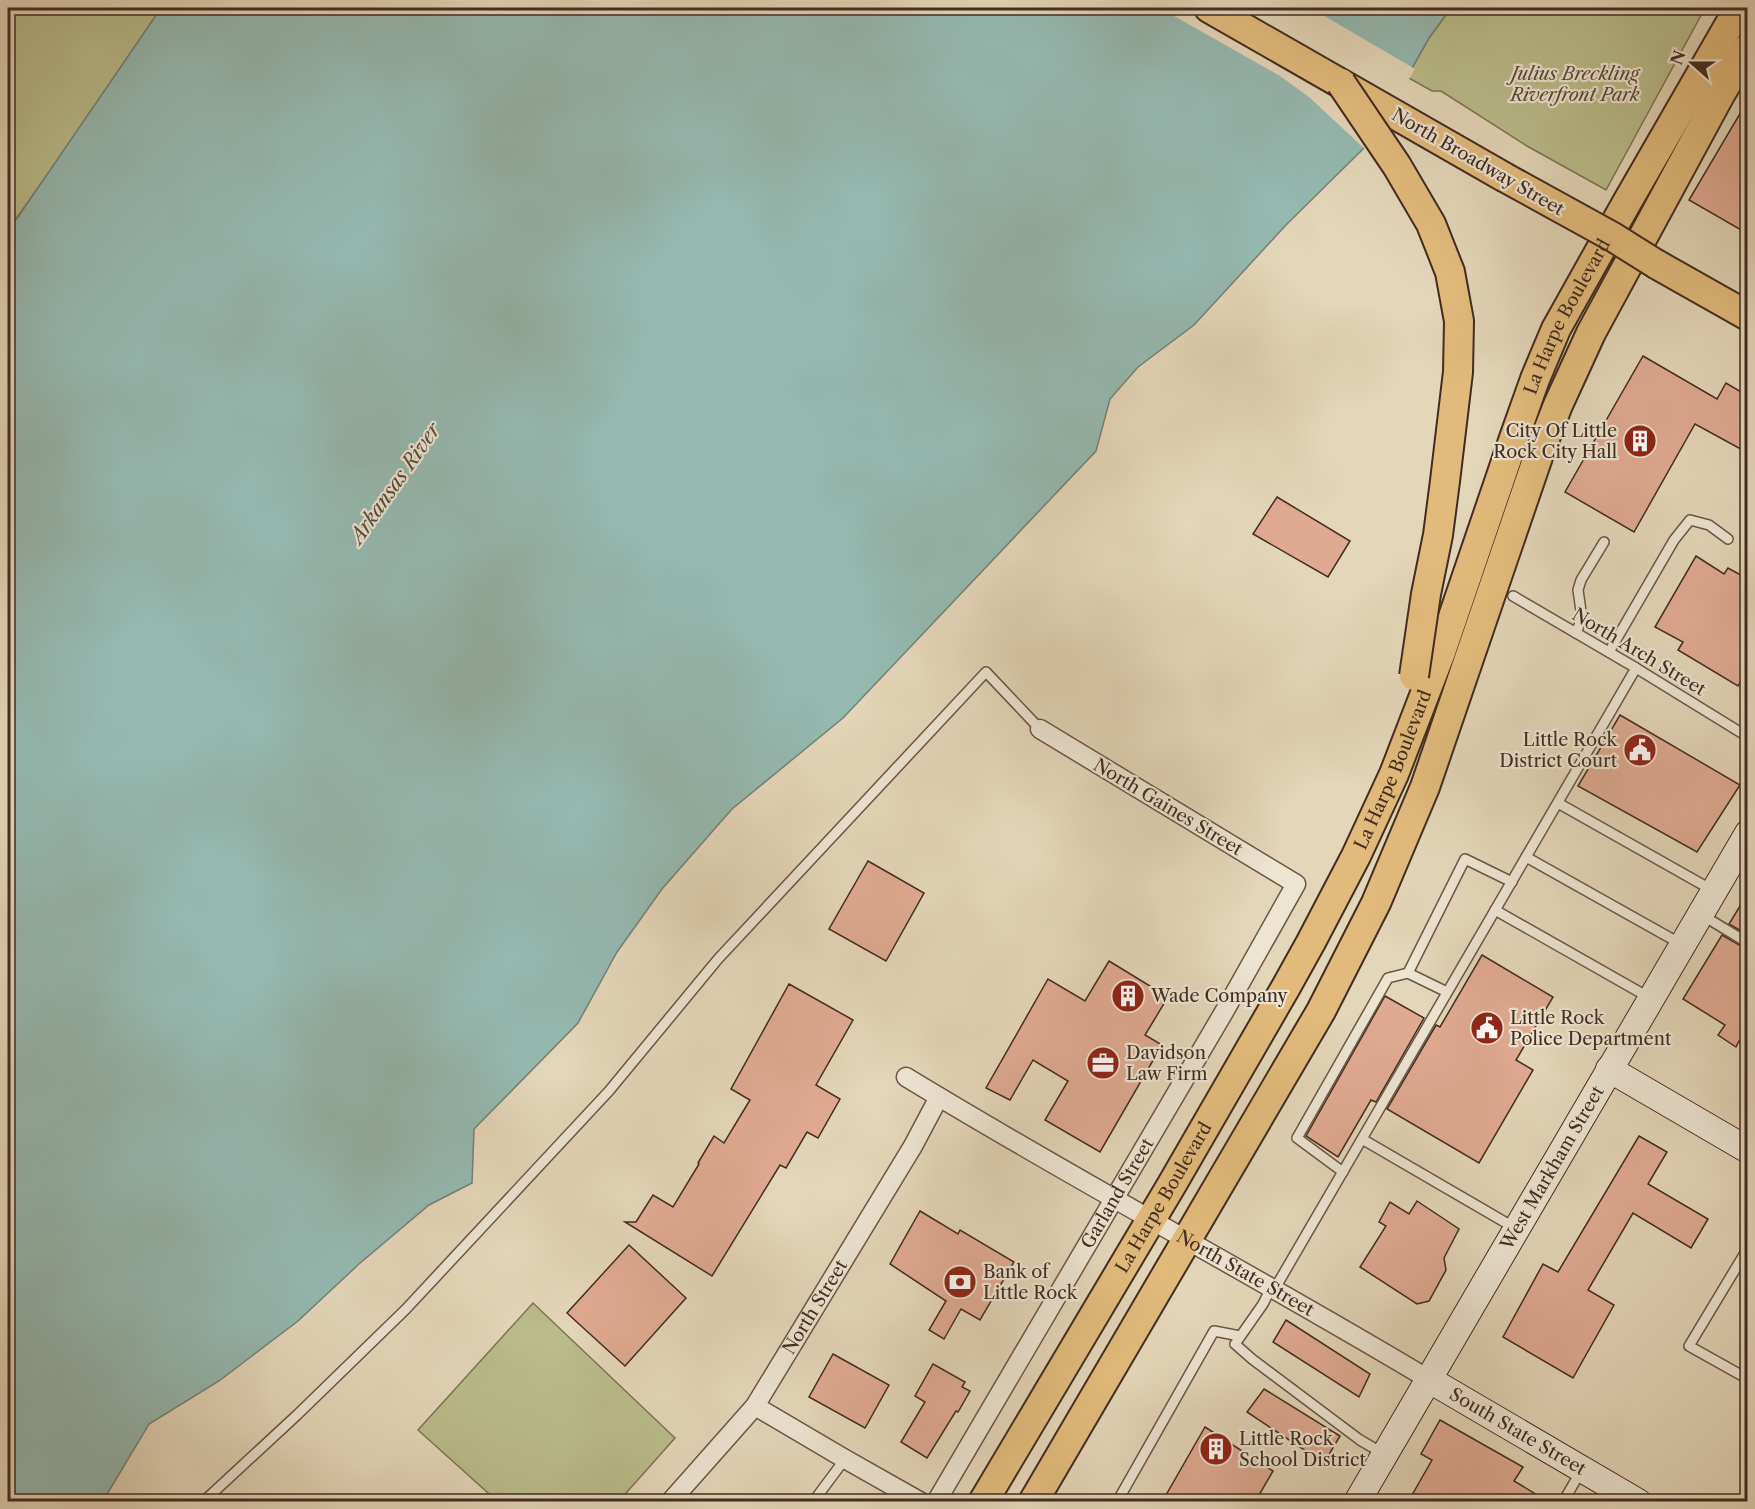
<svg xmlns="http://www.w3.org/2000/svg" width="1755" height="1509" viewBox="0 0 1755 1509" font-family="'Libre Caslon Text',serif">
	<rect width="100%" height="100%" fill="#e4d6b9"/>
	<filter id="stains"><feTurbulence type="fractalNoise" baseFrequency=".00333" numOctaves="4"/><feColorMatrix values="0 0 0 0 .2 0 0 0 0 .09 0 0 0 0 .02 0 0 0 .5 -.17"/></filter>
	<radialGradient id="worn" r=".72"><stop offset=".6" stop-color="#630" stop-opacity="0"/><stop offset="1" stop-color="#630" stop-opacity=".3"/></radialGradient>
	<g fill="#babc8b" stroke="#7e7456" stroke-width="1.5">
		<path d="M8 8H161L77 133 8 230Z"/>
		<path d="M1451 8H1705L1606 190 1527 146 1441 91H1432L1407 77 1429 38Z"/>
		<path d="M533 1303 675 1438 619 1501H497L418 1430Z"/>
	</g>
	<path fill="#95b9b1" stroke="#748177" stroke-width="1.5" d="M161 8H1451L1429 38 1407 77 1363 149 1286 225 1194 325 1138 367 1110 399 1096 451 843 718 732 809 662 889 617 952 578 1023 474 1129 472 1183 429 1205 359 1264 298 1321 219 1381 149 1424 103 1501 8 1502V230L18 217Z"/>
	<path fill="#e4d6b9" d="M1160 8H1311L1415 69 1366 150 1309 97 1280 76Z"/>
	<g fill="#e0aa92" stroke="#422c21" stroke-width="1.5">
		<path d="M1748 100V234L1689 200Z"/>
		<path d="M1643 356 1717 399 1726 383 1748 396V453L1695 424 1634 532 1565 492Z"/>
		<path d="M1277 497 1350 541 1328 577 1253 534Z"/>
		<path d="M1696 556 1724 574 1728 568 1748 579V668L1738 686 1678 650 1683 642 1655 627Z"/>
		<path d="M1620 715 1740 785 1697 852 1578 786Z"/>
		<path d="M868 861 924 893 886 961 829 929Z"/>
		<path d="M1748 893V935L1729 924Z"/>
		<path d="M1722 935 1748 950V1046L1739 1041 1736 1047 1718 1035 1725 1025 1683 999Z"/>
		<path d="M1482 955 1553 997 1516 1060 1533 1070 1479 1163 1387 1109 1436 1025 1440 1027Z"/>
		<path d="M1109 961 1168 997 1145 1035 1162 1045 1100 1152 1045 1120 1068 1081 1033 1060 1010 1100 986 1088 1048 979 1085 1001Z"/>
		<path d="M789 984 853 1020 816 1085 840 1099 818 1138 807 1132 786 1168 780 1165 712 1276 625 1222H636L653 1195 673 1207 699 1164 698 1163 714 1136 724 1143 750 1100 731 1089Z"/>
		<path d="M1385 996 1424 1018 1376 1102 1371 1100 1338 1157 1306 1136Z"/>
		<path d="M1639 1136 1667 1152 1648 1184 1708 1219 1691 1248 1633 1213 1588 1290 1614 1305 1573 1378 1503 1337 1543 1264 1558 1272Z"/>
		<path d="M1417 1201 1459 1229 1444 1258 1446 1270 1429 1301 1417 1304 1360 1267 1386 1226 1379 1222 1390 1202 1409 1214Z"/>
		<path d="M920 1211 958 1234 960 1230 1014 1262 980 1320 961 1309 944 1339 929 1330 946 1301 890 1264Z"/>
		<path d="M629 1245 686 1298 625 1366 567 1313Z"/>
		<path d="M1286 1320 1370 1374 1359 1397 1273 1342Z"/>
		<path d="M833 1354 889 1385 865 1428 809 1397Z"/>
		<path d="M933 1364 965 1382 962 1387 970 1391 958 1412 956 1411 927 1458 901 1442 925 1402 915 1396Z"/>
		<path d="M1264 1389 1340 1436 1324 1463 1247 1412Z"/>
		<path d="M1440 1420 1523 1467 1514 1481 1549 1502H1408L1432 1460 1421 1454Z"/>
		<path d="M1205 1427 1273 1471 1255 1502H1162Z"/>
	</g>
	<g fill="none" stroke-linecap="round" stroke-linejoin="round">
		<defs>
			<g id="lane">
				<path d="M1513 596 1636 668 1748 737"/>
				<path d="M1576 633 1582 618 1578 590 1581 580 1604 542"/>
				<path d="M1609 652 1674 540 1690 520 1709 525 1728 539"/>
				<path d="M1558 803 1712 890"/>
				<path d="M1526 857 1681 944"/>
				<path d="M1495 910 1650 998"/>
				<path d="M1702 915 1748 943"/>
				<path d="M1447 992 1408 973 1465 859 1512 882"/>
				<path d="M1362 1139 1515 1228"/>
				<path d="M1343 1172 1297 1138 1388 978 1408 973"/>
				<path d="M1748 1248 1689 1346 1748 1379"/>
				<path d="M1271 1288 1263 1304 1235 1344 1252 1359 1360 1440 1384 1454"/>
				<path d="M1274 1290 1636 668"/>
				<path d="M203 1502 297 1415 406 1309 609 1091 718 959 986 672 1040 729"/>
				<path d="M813 1502 845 1459"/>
				<path d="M1117 1502 1214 1331 1240 1336"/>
				<path d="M1563 1502 1581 1471"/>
			</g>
			<g id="street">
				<path id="s1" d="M906 1077C1078 1182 1256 1276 1428 1379"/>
				<path d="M755 1406 845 1459 921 1502"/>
				<path id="s2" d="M670 1502 755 1406 913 1146 939 1097"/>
				<path id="s3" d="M936 1502 1224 1012 1296 884 1040 729"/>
			</g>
			<g id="secondary">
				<path d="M1609 1069 1748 1150"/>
				<path id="s4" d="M1428 1379 1638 1502"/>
				<path id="s5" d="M1357 1502 1748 833"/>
			</g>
			<g id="primary">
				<path d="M1209 8 1504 177"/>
				<path d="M1656 264 1748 316"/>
				<path id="s6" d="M983 1502 1171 1186 1286 987 1311 942 1356 856 1394 774 1441 652 1514 438 1535 379 1556 329 1626 204 1739 8"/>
				<path d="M1033 1502 1321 1011 1376 903 1425 787 1539 454 1558 405 1591 333 1721 93 1748 48"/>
			</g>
		</defs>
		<use href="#lane" stroke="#6a5647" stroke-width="12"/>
		<use href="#street" stroke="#6a5647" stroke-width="21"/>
		<use href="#secondary" stroke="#422c21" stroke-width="28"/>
		<use href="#primary" stroke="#422c21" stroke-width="32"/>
		<use href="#lane" stroke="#ede4d2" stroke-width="9"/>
		<use href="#street" stroke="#ede4d2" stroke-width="18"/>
		<use href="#secondary" stroke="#ede4d2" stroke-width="26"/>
		<use href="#primary" stroke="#e2bb7c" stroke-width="28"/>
		<defs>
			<g id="primary-bridge">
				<path d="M1341 83 1397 166 1431 224 1450 272 1459 321 1458 372 1445 481 1438 535 1426 594 1414 676"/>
				<path d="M1504 177 1613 237 1656 264"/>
			</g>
		</defs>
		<use href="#primary-bridge" stroke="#422c21" stroke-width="32" stroke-linecap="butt"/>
		<use href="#primary-bridge" stroke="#e2bb7c" stroke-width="28"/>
	</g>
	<defs>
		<symbol id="building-disc" viewBox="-11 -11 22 22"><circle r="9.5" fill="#8f2418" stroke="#ede4d2"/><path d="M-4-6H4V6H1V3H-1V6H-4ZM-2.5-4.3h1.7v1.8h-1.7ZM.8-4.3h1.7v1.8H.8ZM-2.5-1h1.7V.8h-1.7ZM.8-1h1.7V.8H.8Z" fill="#fff"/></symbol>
		<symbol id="civic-disc" viewBox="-11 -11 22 22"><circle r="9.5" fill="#8f2418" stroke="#ede4d2"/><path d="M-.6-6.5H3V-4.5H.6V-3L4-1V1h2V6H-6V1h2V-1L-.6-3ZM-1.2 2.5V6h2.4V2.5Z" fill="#fff"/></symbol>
		<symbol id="office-disc" viewBox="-11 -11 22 22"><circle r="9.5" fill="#8f2418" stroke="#ede4d2"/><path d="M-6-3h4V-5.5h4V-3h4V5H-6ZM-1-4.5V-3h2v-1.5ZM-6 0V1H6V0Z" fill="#fff"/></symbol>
		<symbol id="bank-disc" viewBox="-11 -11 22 22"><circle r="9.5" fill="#8f2418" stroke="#ede4d2"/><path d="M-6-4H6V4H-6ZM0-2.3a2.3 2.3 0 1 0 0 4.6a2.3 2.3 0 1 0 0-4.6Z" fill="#fff"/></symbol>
	</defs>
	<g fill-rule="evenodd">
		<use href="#building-disc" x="1621" y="422" width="38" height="38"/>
		<use href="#civic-disc" x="1621" y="731" width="38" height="38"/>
		<use href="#building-disc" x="1109" y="977" width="38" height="38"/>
		<use href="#civic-disc" x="1468" y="1009" width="38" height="38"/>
		<use href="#office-disc" x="1084" y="1044" width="38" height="38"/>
		<use href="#bank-disc" x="941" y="1263" width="38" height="38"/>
		<use href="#building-disc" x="1197" y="1430" width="38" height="38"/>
	</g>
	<g text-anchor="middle" stroke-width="4.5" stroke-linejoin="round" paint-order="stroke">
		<g font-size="18" font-style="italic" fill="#5a4936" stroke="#ede4d2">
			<text x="1575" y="80">Julius Breckling<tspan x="1575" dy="21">Riverfront Park</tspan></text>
		</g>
		<g font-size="18" fill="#422c21" stroke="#ede4d2">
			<text transform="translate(1478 162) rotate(30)" y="6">North Broadway Street</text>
			<text dy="6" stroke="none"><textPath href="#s6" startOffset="1326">La Harpe Boulevard</textPath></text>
			<text transform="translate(1639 652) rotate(31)" y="6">North Arch Street</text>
			<text dy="6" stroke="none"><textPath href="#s6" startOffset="840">La Harpe Boulevard</textPath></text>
			<text transform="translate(1168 807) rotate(31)" y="6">North Gaines Street</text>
			<text dy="6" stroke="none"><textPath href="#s5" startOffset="387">West Markham Street</textPath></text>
			<text dy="6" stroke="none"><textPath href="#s3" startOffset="358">Garland Street</textPath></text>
			<text dy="6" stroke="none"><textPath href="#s6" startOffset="354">La Harpe Boulevard</textPath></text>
			<text dy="6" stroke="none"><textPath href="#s1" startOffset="392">North State Street</textPath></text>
			<text dy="6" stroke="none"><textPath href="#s2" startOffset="244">North Street</textPath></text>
			<text dy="6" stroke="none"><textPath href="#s4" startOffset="104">South State Street</textPath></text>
		</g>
		<g font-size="18" fill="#422c21" stroke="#ede4d2" text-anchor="start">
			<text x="1617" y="437" text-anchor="end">City Of Little<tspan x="1617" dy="21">Rock City Hall</tspan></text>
			<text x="1617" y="746" text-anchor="end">Little Rock<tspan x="1617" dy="21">District Court</tspan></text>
			<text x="1151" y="1002">Wade Company</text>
			<text x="1510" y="1024">Little Rock<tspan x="1510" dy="21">Police Department</tspan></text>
			<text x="1126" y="1059">Davidson<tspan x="1126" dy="21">Law Firm</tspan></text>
			<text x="983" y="1278">Bank of<tspan x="983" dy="21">Little Rock</tspan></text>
			<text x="1239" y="1445">Little Rock<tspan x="1239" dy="21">School District</tspan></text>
		</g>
		<g font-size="20" font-style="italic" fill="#53483e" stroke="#ede4d2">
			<text transform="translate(395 483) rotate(-55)" y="7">Arkansas River</text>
		</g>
	</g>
	<rect width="1755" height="1509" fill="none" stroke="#e4d6b9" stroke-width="30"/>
	<rect x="9" y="9" width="1737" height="1491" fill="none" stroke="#422c21" stroke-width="3"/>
	<rect x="15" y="15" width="1725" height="1479" fill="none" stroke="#422c21" stroke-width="1.5"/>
	<g transform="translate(1692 63) rotate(291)" stroke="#ede4d2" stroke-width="4.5" paint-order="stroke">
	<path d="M0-4.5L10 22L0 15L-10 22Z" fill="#422c21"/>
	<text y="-9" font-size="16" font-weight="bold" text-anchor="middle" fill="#422c21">N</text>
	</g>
	<rect width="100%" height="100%" filter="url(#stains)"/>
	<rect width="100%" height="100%" fill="url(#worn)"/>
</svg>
